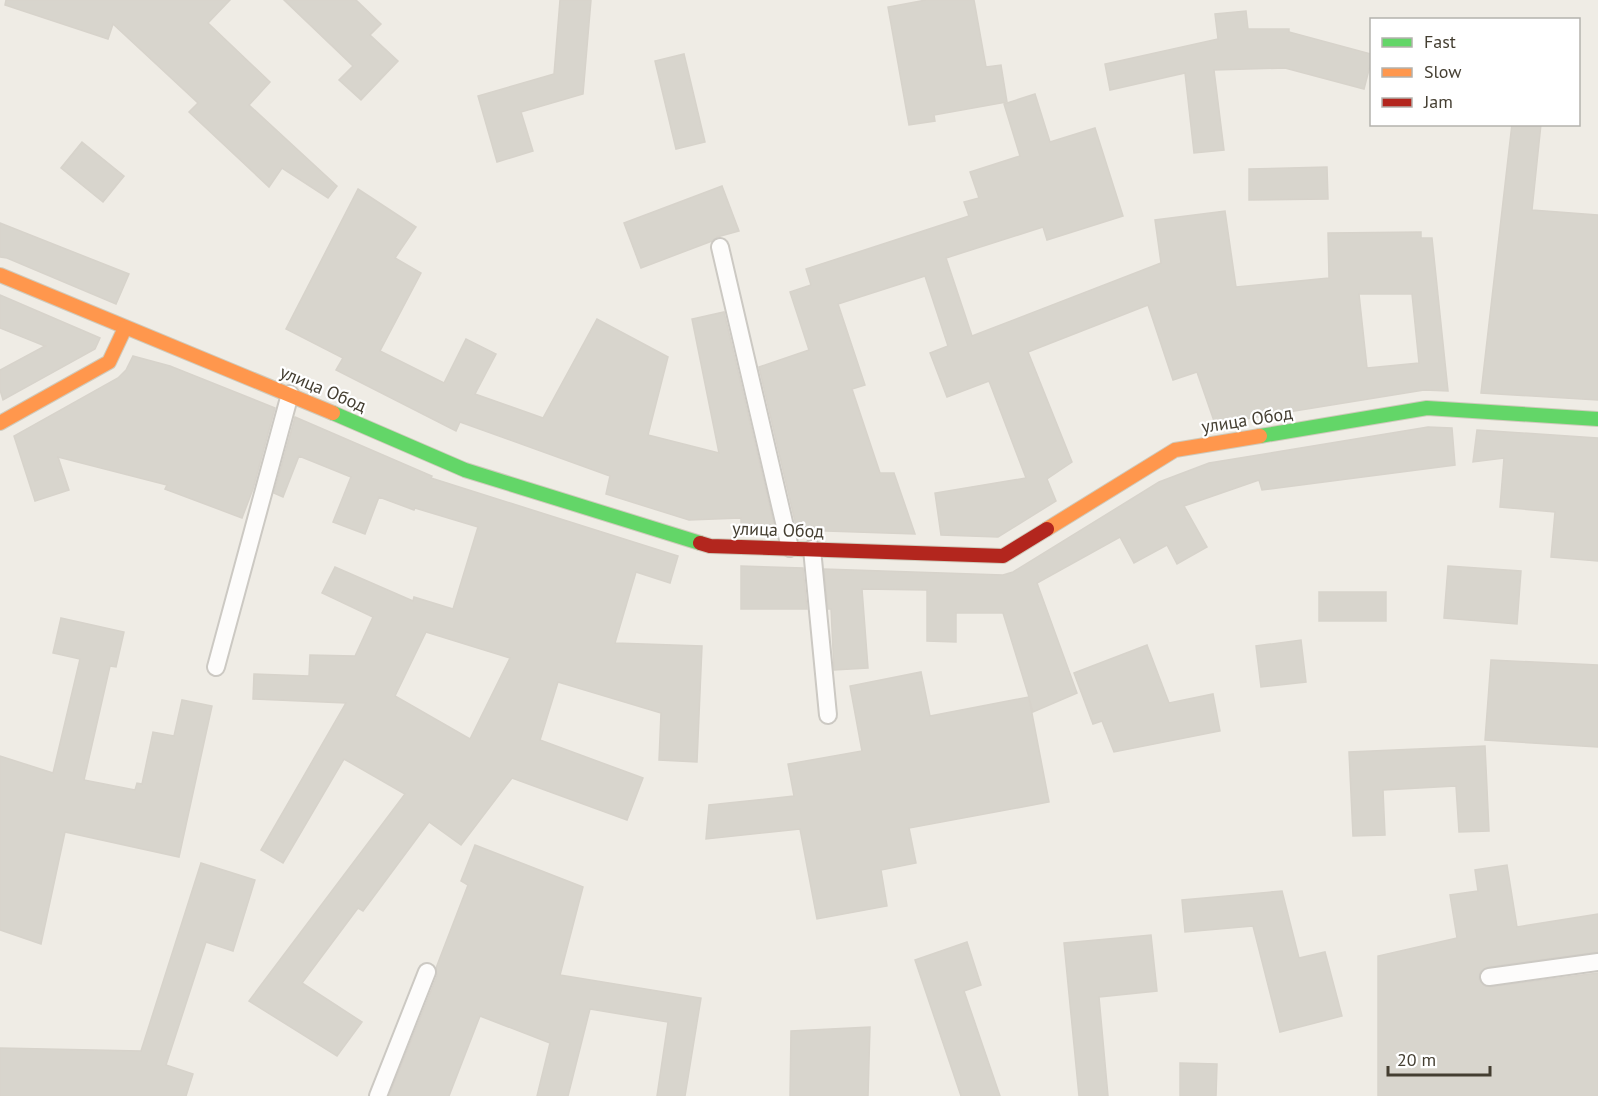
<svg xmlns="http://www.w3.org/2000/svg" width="1598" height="1096" viewBox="0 0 1598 1096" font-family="'PT Sans',sans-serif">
	<rect width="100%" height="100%" fill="#efece5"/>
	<g fill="#d8d5cd" stroke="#d7d3cb" stroke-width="1.5" fill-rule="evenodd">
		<path d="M6 0H230L208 23 270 82 249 105 337 186 328 198 282 168 269 187 189 112 198 103 113 24 108 39 5 5Z"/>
		<path d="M284 0H356L381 24 370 35 398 61 361 100 339 80 353 66Z"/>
		<path d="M560 0H591L583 94 521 112 533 151 497 162 478 96 554 74Z"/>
		<path d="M926 0H974L986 67 1001 65 1007 102 934 115 935 121 909 125 888 7Z"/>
		<path d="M1246 11 1248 29H1289V32L1371 54V62L1364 89 1285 68 1214 70 1224 150 1194 153 1185 73 1110 90 1105 64 1218 39 1215 14Z"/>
		<path d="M684 54 705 142 676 149 655 61Z"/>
		<path d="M1035 94 1050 142 1095 128 1123 216 1047 240 1043 227 946 258 972 336 1161 263 1155 220 1225 211 1236 287 1329 278 1328 233 1421 232V238H1432L1448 391 1424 390 1215 424 1197 372 1173 380 1148 305 1028 352 1072 462 1047 479 1056 501 998 537 941 535 935 493 1026 478 989 381 947 397 930 353 948 346 925 276 838 304 865 385 852 389 880 473H894L915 534 797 530 759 367 809 350 790 292 811 285 806 269 969 216 964 202 979 198 970 172 1020 156 1004 104ZM1359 294H1412L1419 363 1367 368Z"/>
		<path d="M1512 124H1541L1532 210 1598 215V400L1481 393Z"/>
		<path d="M82 142 124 176 103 202 61 168Z"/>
		<path d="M1327 167 1328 199 1249 200V169Z"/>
		<path d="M722 186 739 231 717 237 712 241 641 268 624 223Z"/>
		<path d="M358 189 416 227 395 258 421 273 380 351 444 383 466 339 496 354 475 394 543 418 597 319 668 357 648 435 719 453 692 319 724 312 775 529 741 528V518L689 520 606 494 610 476 460 422 456 431 336 370 343 358 286 329Z"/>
		<path d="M0 223 129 274 116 304 7 258 0 257Z"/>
		<path d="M0 295 100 338 95 349 3 400 0 390V370L45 346 0 328Z"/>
		<path d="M133 356 170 366 275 408 253 489 242 518 165 489 167 485 58 457 69 490 35 501 14 436 118 378 126 370Z"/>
		<path d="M295 417 432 476 431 478 678 556 670 583 636 572 615 643 702 646 697 762 659 760 661 713 558 682 540 740 643 778 627 820 512 778 461 845 429 822 363 911 358 908 302 983 362 1022 337 1056 249 1001 405 794 344 759 283 863 261 850 346 703 253 699 254 674 309 676 310 655 355 656 373 617 322 593 335 567 413 601 414 597 453 609 478 527 415 508 414 510 379 497 365 534 333 522 351 477 299 456 283 497 274 493ZM426 632 510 658 470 739 395 696Z"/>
		<path d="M1428 427 1452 428 1455 465 1262 490 1259 480 1184 506 1207 547 1177 564 1167 545 1134 563 1120 537 1037 583 1077 693 1033 712 1029 698 1049 802 909 828 916 863 881 870 887 906 817 919 800 829 706 839 709 805 794 796 788 764 862 751 850 686 921 672 930 716 1029 697 1003 613H956V642L927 641V590L862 589 868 668 834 670 831 609H828L824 569 1003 575 1013 572 1159 482 1209 463Z"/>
		<path d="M1477 430 1598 438V561L1551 557 1555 512 1500 507 1504 458 1473 462Z"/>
		<path d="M741 566 803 568 807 609H741Z"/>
		<path d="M1448 566 1521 571 1517 624 1444 618Z"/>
		<rect x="1319" y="592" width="67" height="29"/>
		<path d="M61 618 124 632 116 667 110 666 84 780 135 790 137 783 142 784 153 732 174 736 182 700 212 706 179 857 65 832 41 944 0 930V756L53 773 80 659 53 653Z"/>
		<path d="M1301 640 1306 682 1261 687 1256 646Z"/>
		<path d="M1147 645 1169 703 1213 694 1220 731 1114 752 1102 721 1093 724 1074 673Z"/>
		<path d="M1491 660 1598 665V747L1485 740Z"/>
		<path d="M1485 746 1489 831 1459 832 1456 786 1383 790 1385 835 1353 836 1349 752Z"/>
		<path d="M475 845 583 887 560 975 701 998 685 1096H657L668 1022 590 1009 568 1096H537L550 1043 480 1016 449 1096H389L437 976 436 968 468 885 461 881Z"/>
		<path d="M201 863 255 880 233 951 206 942 166 1065 193 1074 186 1096H0V1048L141 1051Z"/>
		<path d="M1507 865 1517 927 1598 914V952L1488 967 1480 973 1479 979 1485 986 1490 987 1598 973V1096H1378V956L1457 938 1450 895 1478 891 1475 870Z"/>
		<path d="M1282 891 1299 958 1325 952 1342 1016 1280 1032 1253 926 1185 932 1182 900Z"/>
		<path d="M1151 935 1157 991 1099 997 1108 1096H1079L1064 943Z"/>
		<path d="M967 942 981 985 964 991 1000 1096H961L915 960Z"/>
		<path d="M870 1027 868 1096H790L791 1031Z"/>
		<path d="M1180 1063 1217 1064 1216 1096H1180Z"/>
	</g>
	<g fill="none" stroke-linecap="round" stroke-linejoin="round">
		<defs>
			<g id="lane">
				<path d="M720 247 790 548"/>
				<path d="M812 549 828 715"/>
				<path d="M216 667 290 394"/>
				<path d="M1489 977 1598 962"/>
				<path d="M378 1096 427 972"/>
			</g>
			<g id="fast">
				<path d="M333 413 465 470 700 543"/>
				<path d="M1260 436 1427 408 1598 419"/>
			</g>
			<g id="slow">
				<path d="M0 275 333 413"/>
				<path d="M0 423 109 362 125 328"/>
				<path d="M1047 529 1175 450 1260 436"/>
			</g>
			<path id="jam" d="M700 543 710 546 1003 556 1047 529"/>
		</defs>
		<use href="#lane" stroke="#ccc9c3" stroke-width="20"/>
		<use href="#fast" stroke="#cfcabb" stroke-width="16"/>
		<use href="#slow" stroke="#cfcabb" stroke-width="16"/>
		<use href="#jam" stroke="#cfcabb" stroke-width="16"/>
		<use href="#lane" stroke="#fdfcfb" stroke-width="16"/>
		<use href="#fast" stroke="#63d668" stroke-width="14"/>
		<use href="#slow" stroke="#ff974d" stroke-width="14"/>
		<use href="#jam" stroke="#b3261e" stroke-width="14"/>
	</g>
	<g text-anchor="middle" stroke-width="4.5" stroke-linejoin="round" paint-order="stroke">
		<g font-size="18" fill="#443e31" stroke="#fff">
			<text transform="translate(323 389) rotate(23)" y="6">улица Обод</text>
			<text transform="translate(1247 420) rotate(-9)" y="6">улица Обод</text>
			<text transform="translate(778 530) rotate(2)" y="6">улица Обод</text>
		</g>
	</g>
	<rect x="1370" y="18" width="210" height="108" fill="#ffffff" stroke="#b4b2ad" stroke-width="1.5"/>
	<rect x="1382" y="38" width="30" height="9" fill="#63d668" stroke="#b4b2ad" stroke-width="1.5"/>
	<text x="1424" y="48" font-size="18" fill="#443e31">Fast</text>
	<rect x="1382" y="68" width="30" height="9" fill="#ff974d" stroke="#b4b2ad" stroke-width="1.5"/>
	<text x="1424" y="78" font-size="18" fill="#443e31">Slow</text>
	<rect x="1382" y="98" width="30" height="9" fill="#b3261e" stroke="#b4b2ad" stroke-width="1.5"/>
	<text x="1424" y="108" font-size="18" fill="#443e31">Jam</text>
	<path d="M1388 1066v9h102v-9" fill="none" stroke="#443e31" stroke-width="3"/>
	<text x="1397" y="1066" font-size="18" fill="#443e31" stroke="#ffffff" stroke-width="4.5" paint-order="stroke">20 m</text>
</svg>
